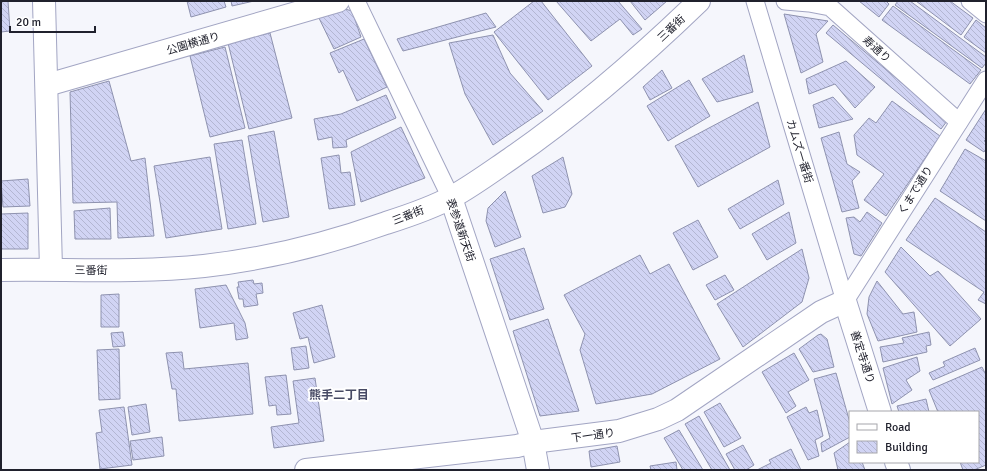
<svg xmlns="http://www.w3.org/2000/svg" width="987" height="471" viewBox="0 0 987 471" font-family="Signika,'Noto Sans JP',sans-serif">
	<defs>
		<pattern id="building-back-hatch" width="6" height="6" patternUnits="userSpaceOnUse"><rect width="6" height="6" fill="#d1d4f4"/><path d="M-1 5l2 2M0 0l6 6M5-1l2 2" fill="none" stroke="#b3b6d2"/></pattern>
	</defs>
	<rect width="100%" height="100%" fill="#f5f6fc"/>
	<g fill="url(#building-back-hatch)" stroke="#8e92af">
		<path d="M1 1H8L10 31 1 32Z"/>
		<path d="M187 1H224L226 7 191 17Z"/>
		<path d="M231 1H254L232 6Z"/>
		<path d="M534 1H541L592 66 548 100 494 32Z"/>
		<path d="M556 1H618L642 29 633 35 620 19 591 41Z"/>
		<path d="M630 1H667L645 20Z"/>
		<path d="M859 1H886L889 4 879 17Z"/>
		<path d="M898 1H910L986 57V63L982 68 895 5Z"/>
		<path d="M916 1H950L973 18 961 35Z"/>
		<path d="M893 6 981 70 970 84 882 20Z"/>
		<path d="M338 7 352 11 361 37 334 49 317 14Z"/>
		<path d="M486 13 496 27 403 51 397 39Z"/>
		<path d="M784 14 828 21 816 34 823 62 801 73Z"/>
		<path d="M976 20 986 28V53L964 37Z"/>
		<path d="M833 25 947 121 941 129 826 33Z"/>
		<path d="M270 33 292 118 249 129 228 43Z"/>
		<path d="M493 35 510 73 543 111 493 145 465 94 449 43Z"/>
		<path d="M364 39 387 87 357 101 343 70 339 73 330 53Z"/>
		<path d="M225 47 245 128 210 137 190 56Z"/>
		<path d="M744 55 753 92 717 102 702 79Z"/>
		<path d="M846 61 875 87 855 108 835 84 809 94 806 79Z"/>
		<path d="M662 70 672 88 650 100 643 87Z"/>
		<path d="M689 80 710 116 668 141 647 106Z"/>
		<path d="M109 81 131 161 145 158 154 236 118 238 117 202 73 203 70 92Z"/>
		<path d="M386 95 396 118 346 140 347 147 333 148 332 137 318 140 314 119 341 114Z"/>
		<path d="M833 97 853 119 819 128 813 105Z"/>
		<path d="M892 101 940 136 886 216 864 200 884 174 857 155 854 135 869 118 876 123Z"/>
		<path d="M758 102 770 147 698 187 675 146Z"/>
		<path d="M986 109V139L984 141 986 142V149L984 152 966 140Z"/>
		<path d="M401 127 425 178 361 202 351 152Z"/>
		<path d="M274 131 289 217 263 222 248 136Z"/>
		<path d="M839 132 847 164 860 172 852 181 859 208 842 212 821 138Z"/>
		<path d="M242 140 256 224 228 229 214 144Z"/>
		<path d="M965 149 986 161V221L940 191Z"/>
		<path d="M339 155 341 173 350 172 355 205 329 209 321 158Z"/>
		<path d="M210 157 222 229 166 238 154 166Z"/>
		<path d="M563 157 572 194 565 207 543 213 532 176Z"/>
		<path d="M28 179 30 206 3 207 1 181Z"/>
		<path d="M778 180 784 204 740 229 728 209Z"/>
		<path d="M505 191 521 237 495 247 486 221 488 208Z"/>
		<path d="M935 198 986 232V304L978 300 984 292 906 240Z"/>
		<path d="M110 208 111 239H75L74 211Z"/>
		<path d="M789 212 796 243 767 260 752 234Z"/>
		<path d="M867 212 882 223 861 256 854 254 846 218 854 217 860 222Z"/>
		<path d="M28 213V249H1V214Z"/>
		<path d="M698 220 718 257 693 270 673 233Z"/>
		<path d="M901 247 930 276 938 271 981 319 950 346 885 272Z"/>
		<path d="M524 248 544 309 510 320 490 259Z"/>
		<path d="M802 249 809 278 802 302 743 347 717 304Z"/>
		<path d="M640 255 650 274 669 264 720 359 652 394 596 404 580 350 585 334 564 295Z"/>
		<path d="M725 275 734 290 715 300 706 285Z"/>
		<path d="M253 280 254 284 262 283 263 293 256 294 258 305 244 307 243 299H239L237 287H239L238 282Z"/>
		<path d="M877 281 903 314 914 312 917 332 878 341 867 314 869 297Z"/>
		<path d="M226 285 245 323 248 338 236 340 234 323 200 328 195 289Z"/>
		<path d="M119 294V327H101V295Z"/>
		<path d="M322 305 335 357 314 363 308 337 300 339 293 313Z"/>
		<path d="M548 319 579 411 540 416 513 331Z"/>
		<path d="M123 332 125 346 113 347 111 333Z"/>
		<path d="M929 332 931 345 926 346 927 352 883 362 880 347 904 343 902 338Z"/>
		<path d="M821 334 827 339 834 367 813 372 799 349 818 335Z"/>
		<path d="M306 346 309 368 294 370 291 348Z"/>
		<path d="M975 348 980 360 933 380 929 373 945 366 943 362Z"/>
		<path d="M119 349 120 399 99 400 97 350Z"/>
		<path d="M182 352 184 369 248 363 253 414 179 421 176 389H172L166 353Z"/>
		<path d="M794 353 809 380 788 392 796 406 786 413 762 372Z"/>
		<path d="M917 357 920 371 906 380 912 390 892 404 883 368Z"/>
		<path d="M982 367 986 375V465L974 470H963L960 462H978V412H938L929 390Z"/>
		<path d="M836 373 850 423V437L822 452 821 443 830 438 814 379Z"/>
		<path d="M286 375 291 414 277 415 276 405 269 406 265 377Z"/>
		<path d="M315 378 324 441 274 448 271 427 299 423 293 381Z"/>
		<path d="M926 399 929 412H899L897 406Z"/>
		<path d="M720 403 741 438 724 447 704 412Z"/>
		<path d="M146 404 150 432 132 435 128 407Z"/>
		<path d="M124 407 132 465 100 469 96 433 102 432 99 410Z"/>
		<path d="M806 407 809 413 817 410 823 436 815 440 819 456 808 460 787 417Z"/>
		<path d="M699 416 730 470H712L685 424Z"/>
		<path d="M679 430 703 470H683L664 438Z"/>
		<path d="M162 437 164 456 133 460 130 441Z"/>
		<path d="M850 442V462H862L865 470H838L834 453Z"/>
		<path d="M743 445 754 465 746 470H735L726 454Z"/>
		<path d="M617 446 620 462 591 467 589 451Z"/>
		<path d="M791 449 801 470H757L771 463 769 460Z"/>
		<path d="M676 462 677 470H651L650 466Z"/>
	</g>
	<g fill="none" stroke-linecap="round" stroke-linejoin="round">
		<defs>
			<g id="pedestrian">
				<path d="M356 1 451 198"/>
				<path d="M755 1 845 301"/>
				<path d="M785 1 809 3 830 7 959 122"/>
				<path d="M970 1 986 14"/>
				<path d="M845 301 986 80"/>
			</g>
			<g id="minor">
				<path d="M44 1 51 269"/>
				<path d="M47 85 338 1"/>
				<path d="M451 198 533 442 538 470"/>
				<path d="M1 270C69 269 136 273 204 266 266 259 327 244 386 223 408 216 432 208 452 197 472 186 491 172 510 159 578 112 640 58 699 1"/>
				<path d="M306 470 517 446 533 442 619 431 658 419 677 410 821 312 845 301"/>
			</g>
			<g id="tertiary">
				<path d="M845 301 880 412"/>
				<path d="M896 462 899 470"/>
			</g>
		</defs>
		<use href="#pedestrian" stroke="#a2a5c3" stroke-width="19"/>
		<use href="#minor" stroke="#a2a5c3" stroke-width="24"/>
		<use href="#tertiary" stroke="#a2a5c3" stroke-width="24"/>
		<use href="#pedestrian" stroke="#fff" stroke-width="17"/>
		<use href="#minor" stroke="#fff" stroke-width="22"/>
		<use href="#tertiary" stroke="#fff" stroke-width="22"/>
	</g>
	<g text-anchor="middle" stroke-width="4" stroke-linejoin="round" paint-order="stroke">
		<g font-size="11" fill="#20212d" stroke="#fff">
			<text transform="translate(671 28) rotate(-43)" y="4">三番街</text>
			<text transform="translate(193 43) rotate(-16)" y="4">公園横通り</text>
			<text transform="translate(877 49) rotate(42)" y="4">寿通り</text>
			<text transform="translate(800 151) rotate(73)" y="4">カムズ一番街</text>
			<text transform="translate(915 190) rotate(-58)" y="4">くまで通り</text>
			<text transform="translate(408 215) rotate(-21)" y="4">三番街</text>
			<text transform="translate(461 230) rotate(71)" y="4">表参道新天街</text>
			<text transform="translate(91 270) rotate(1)" y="4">三番街</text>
			<text transform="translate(863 357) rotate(72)" y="4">善定寺通り</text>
			<text transform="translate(593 435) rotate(-8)" y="4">下一通り</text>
		</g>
		<g font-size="12" font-weight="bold" fill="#474a64" stroke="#fff">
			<text x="339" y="399">熊手二丁目</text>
		</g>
	</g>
	<rect width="987" height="471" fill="none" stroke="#20212d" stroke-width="4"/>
	<rect x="849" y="411" width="130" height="52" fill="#ffffff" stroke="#a6a6ab"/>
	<rect x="857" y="424" width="20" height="6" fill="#ffffff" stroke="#a6a6ab"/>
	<text x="885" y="431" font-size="12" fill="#20212d">Road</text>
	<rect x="857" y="441" width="20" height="12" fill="url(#building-back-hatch)" stroke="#a6a6ab"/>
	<text x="885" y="451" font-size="12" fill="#20212d">Building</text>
	<path d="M10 26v6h85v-6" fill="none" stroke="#20212d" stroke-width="2"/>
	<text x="16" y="26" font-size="12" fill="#20212d" stroke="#ffffff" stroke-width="3" paint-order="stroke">20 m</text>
</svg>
